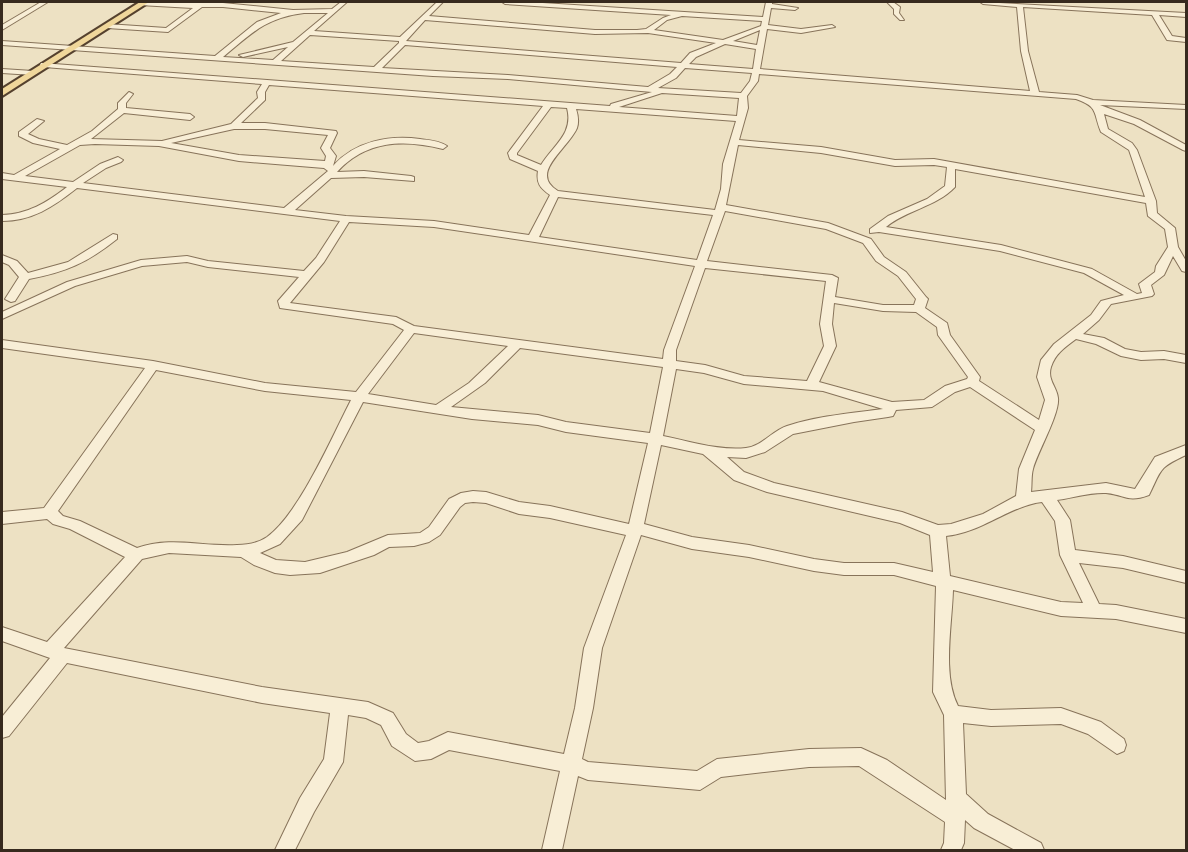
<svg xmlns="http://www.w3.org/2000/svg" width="1188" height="852" viewBox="0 0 1188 852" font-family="'Source Serif 4',serif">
	<rect width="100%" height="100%" fill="#ede1c3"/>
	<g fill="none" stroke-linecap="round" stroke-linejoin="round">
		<defs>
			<g id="minor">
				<path d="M41 2H48L2 30V25Z"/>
				<path d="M341 2H347L314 31 400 37 437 2H443L429 16 595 30H637L646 29 663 18 671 15 505 4 502 2H527L763 17 766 2H772V4L798 8 795 10 771 8 768 25 801 29 832 25 835 27 801 33 767 29 760 69 1030 91 1021 51 1017 7 983 4 980 2 1186 13V17L1159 15 1172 36 1186 38V42L1167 40 1152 15 1023 7 1028 51 1039 92 1077 95 1093 100 1186 105V109L1100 105 1140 120 1186 145V151L1183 150 1134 124 1104 114 1108 129 1132 143 1137 150 1156 201 1157 213 1175 228 1178 247 1186 261V272L1182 271 1173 256 1164 275 1151 285 1154 294 1152 296 1111 304 1099 320 1083 334 1104 338 1125 349 1141 352 1164 351 1186 355V363L1164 359 1141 360 1121 356 1096 344 1076 339C1065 347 1055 354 1051 367 1047 380 1057 387 1058 398 1060 414 1037 453 1033 469 1031 476 1032 485 1031 492L1106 483 1135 489 1155 457 1186 445V455C1158 468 1162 469 1149 495 1127 503 1126 495 1106 493 1091 492 1072 498 1057 500L1070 520 1075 550 1123 556 1186 571V583L1123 568 1079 563 1099 604 1116 605 1186 619V633L1116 619 1061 616 953 590C952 625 942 675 958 706L991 710 1061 708 1101 722 1124 739 1126 745 1124 751 1117 754 1088 734 1061 724 991 726 963 723 966 794 988 814 1041 843 1044 850H1015L974 828 965 820 964 843 961 850H941L944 843 945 822 859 766 809 767 721 777 700 790 588 780 578 776 562 850H542L560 771 449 750 431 759 415 761 392 746 381 725 366 718 348 715 343 762 314 812 295 850H275L300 798 324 759 330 713 262 703 67 663 9 736 2 738V717L50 658 2 641V627L47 642 125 557 70 529 53 524 47 519 2 524V512L44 508 145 368 2 348V340L153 361 265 383 356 392 404 330 393 324 280 308 278 301 299 277 208 267 187 262 142 266 75 286 2 319V312L67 282 141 260 187 256 208 261 304 271 316 258 340 221 77 188C53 207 32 221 2 221V215C28 214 46 203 67 187L2 179V173L14 175 60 149 33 143 19 136V132L37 119 44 121 28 134 39 139 67 145 92 131 118 109V103L129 92 133 94 126 103V108L190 114 194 117 190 120 124 113 91 139 162 141 231 124 258 98 257 92 262 84 44 67 40 65 41 63 610 106 611 104 652 92 508 79 433 76 2 45V41L215 56 257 22 281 13 223 7H202L168 32 107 28 104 26 107 24 166 28 193 8 139 5 141 2 223 3 293 10 332 9ZM304 13H328L293 42 239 55 243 57 288 47 273 60 223 57C252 33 265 18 304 13ZM682 16 762 21 761 26 723 40 654 30 667 20ZM425 20 595 34 648 33 716 43 690 53 681 63 406 41ZM760 30 757 45 733 41ZM310 35 399 41V43L374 67 281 61ZM725 44 756 49 753 69 689 64 696 57ZM405 45 677 67 670 74 648 87 508 75 382 68ZM685 68 752 73 750 81 741 93 658 88 676 78ZM759 74 1076 99C1099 107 1093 113 1101 132L1129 150 1145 197 934 159 895 160 821 147 739 140 748 108 747 96 758 81ZM269 85 543 106 508 153 510 159 538 171C536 183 540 188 550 195L529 235 434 221 346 216 295 210 331 178 364 177 414 181V177L411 176 364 171 337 172C366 140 404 139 443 149L447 146C440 141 429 140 420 139 389 135 355 141 333 166L336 156 330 148 337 133 336 131 265 123H241L265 100V92ZM662 93 739 98 737 116 619 107ZM551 107 567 108C574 134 553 145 541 165L517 155V153ZM576 109 736 121 723 164 721 189 715 210 558 191C528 173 568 149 577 128 579 122 578 115 576 109ZM234 129H265L328 135 321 148 326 156 325 161 239 155 171 143ZM95 144 159 146 239 161 324 168 328 171 284 208 83 183 106 168 121 162 123 160 118 157 100 164 73 182 25 176 80 145ZM738 145 821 153 895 166 934 165 947 167 945 186 927 199 888 216 870 229V233L879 232 1000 251 1084 273 1124 295 1101 301 1091 315 1054 344 1041 360 1037 377 1045 400 1039 420 979 381 980 377 950 335 947 323 925 308 928 299 926 297 906 272 884 257 871 239 828 223 726 205ZM955 169 1146 203 1148 216 1165 229 1168 247 1156 266 1155 272 1139 284 1142 293 1137 294 1092 269 1001 245 886 227C906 210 936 207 955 187ZM558 197 713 215 697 260 539 237ZM725 211 826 229 863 243 876 261 898 276 916 299 914 305H883L835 297 838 278 832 275 707 261ZM349 222 434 227 695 266 664 350 663 359 414 326 396 317 290 303 324 262ZM705 268 826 281 820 324 824 346 807 381 744 376 705 365 676 361V350ZM834 303 883 311 916 312 937 327 938 335 968 377 967 379 945 386 924 400 892 402 819 382 836 346 832 324ZM414 333 508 346 469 383 436 405 368 394ZM520 348 663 367 650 433 566 422 538 415 451 407 485 383ZM676 369 704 373 744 384 823 391 883 409C852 413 817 416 787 426 772 431 762 446 746 448 719 451 689 441 663 436ZM156 370 265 391 351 400C332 437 299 514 267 537 258 543 248 545 237 545 202 547 171 536 137 548L80 521 63 516 58 511ZM970 387 1035 430 1019 469 1016 496 983 514 951 524 938 525 902 512 774 483 744 472 727 457 746 458 765 452 793 434 854 422 888 417 893 416 896 410 932 407 955 392ZM363 402 472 419 538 425 566 432 648 443 629 524 550 506 519 502 486 492 473 491 461 493 449 499 429 527 420 533 388 535 347 552 305 562 276 560 260 553 280 544 302 520ZM661 445 703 454 734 480 767 492 900 523 930 535 933 572 894 563H844L814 559 749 545 692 537 644 524ZM473 502 486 503 519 514 550 518 626 535 584 648 575 708 564 754 448 732 429 741 418 743 406 734 393 713 368 702 262 687 64 648 142 559 169 553 241 557 254 565 275 573 290 575 320 573 374 555 389 547 414 546 429 542 440 535 460 507 465 503ZM1042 502 1055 521 1060 555 1083 603 1061 602 950 576 946 536C981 533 1009 506 1042 502ZM641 535 692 549 749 557 814 571 844 575H894L936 586 933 692 944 715 946 800 887 760 861 748 809 749 717 759 697 771 588 762 582 759 593 708 602 648Z"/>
				<path d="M887 2H893L900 7 899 13 904 20H900L894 14V9Z"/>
				<path d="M2 69 33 71 37 73 33 75 2 73Z"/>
				<path d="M113 234 117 235V239C87 263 66 272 29 279L15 301 11 302 5 299 19 277 9 265 2 262V255L17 261 28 273 68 262Z"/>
			</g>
			<path id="major" d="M140 2H149L2 96V89Z"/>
		</defs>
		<use href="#minor" stroke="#87735a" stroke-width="2"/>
		<use href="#major" stroke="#55412e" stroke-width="4"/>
		<use href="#minor" fill="#f8eed6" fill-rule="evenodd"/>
		<use href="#major" fill="#f0d79b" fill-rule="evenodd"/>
	</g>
	<rect width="1188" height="852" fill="none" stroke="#372a1e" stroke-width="6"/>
</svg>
